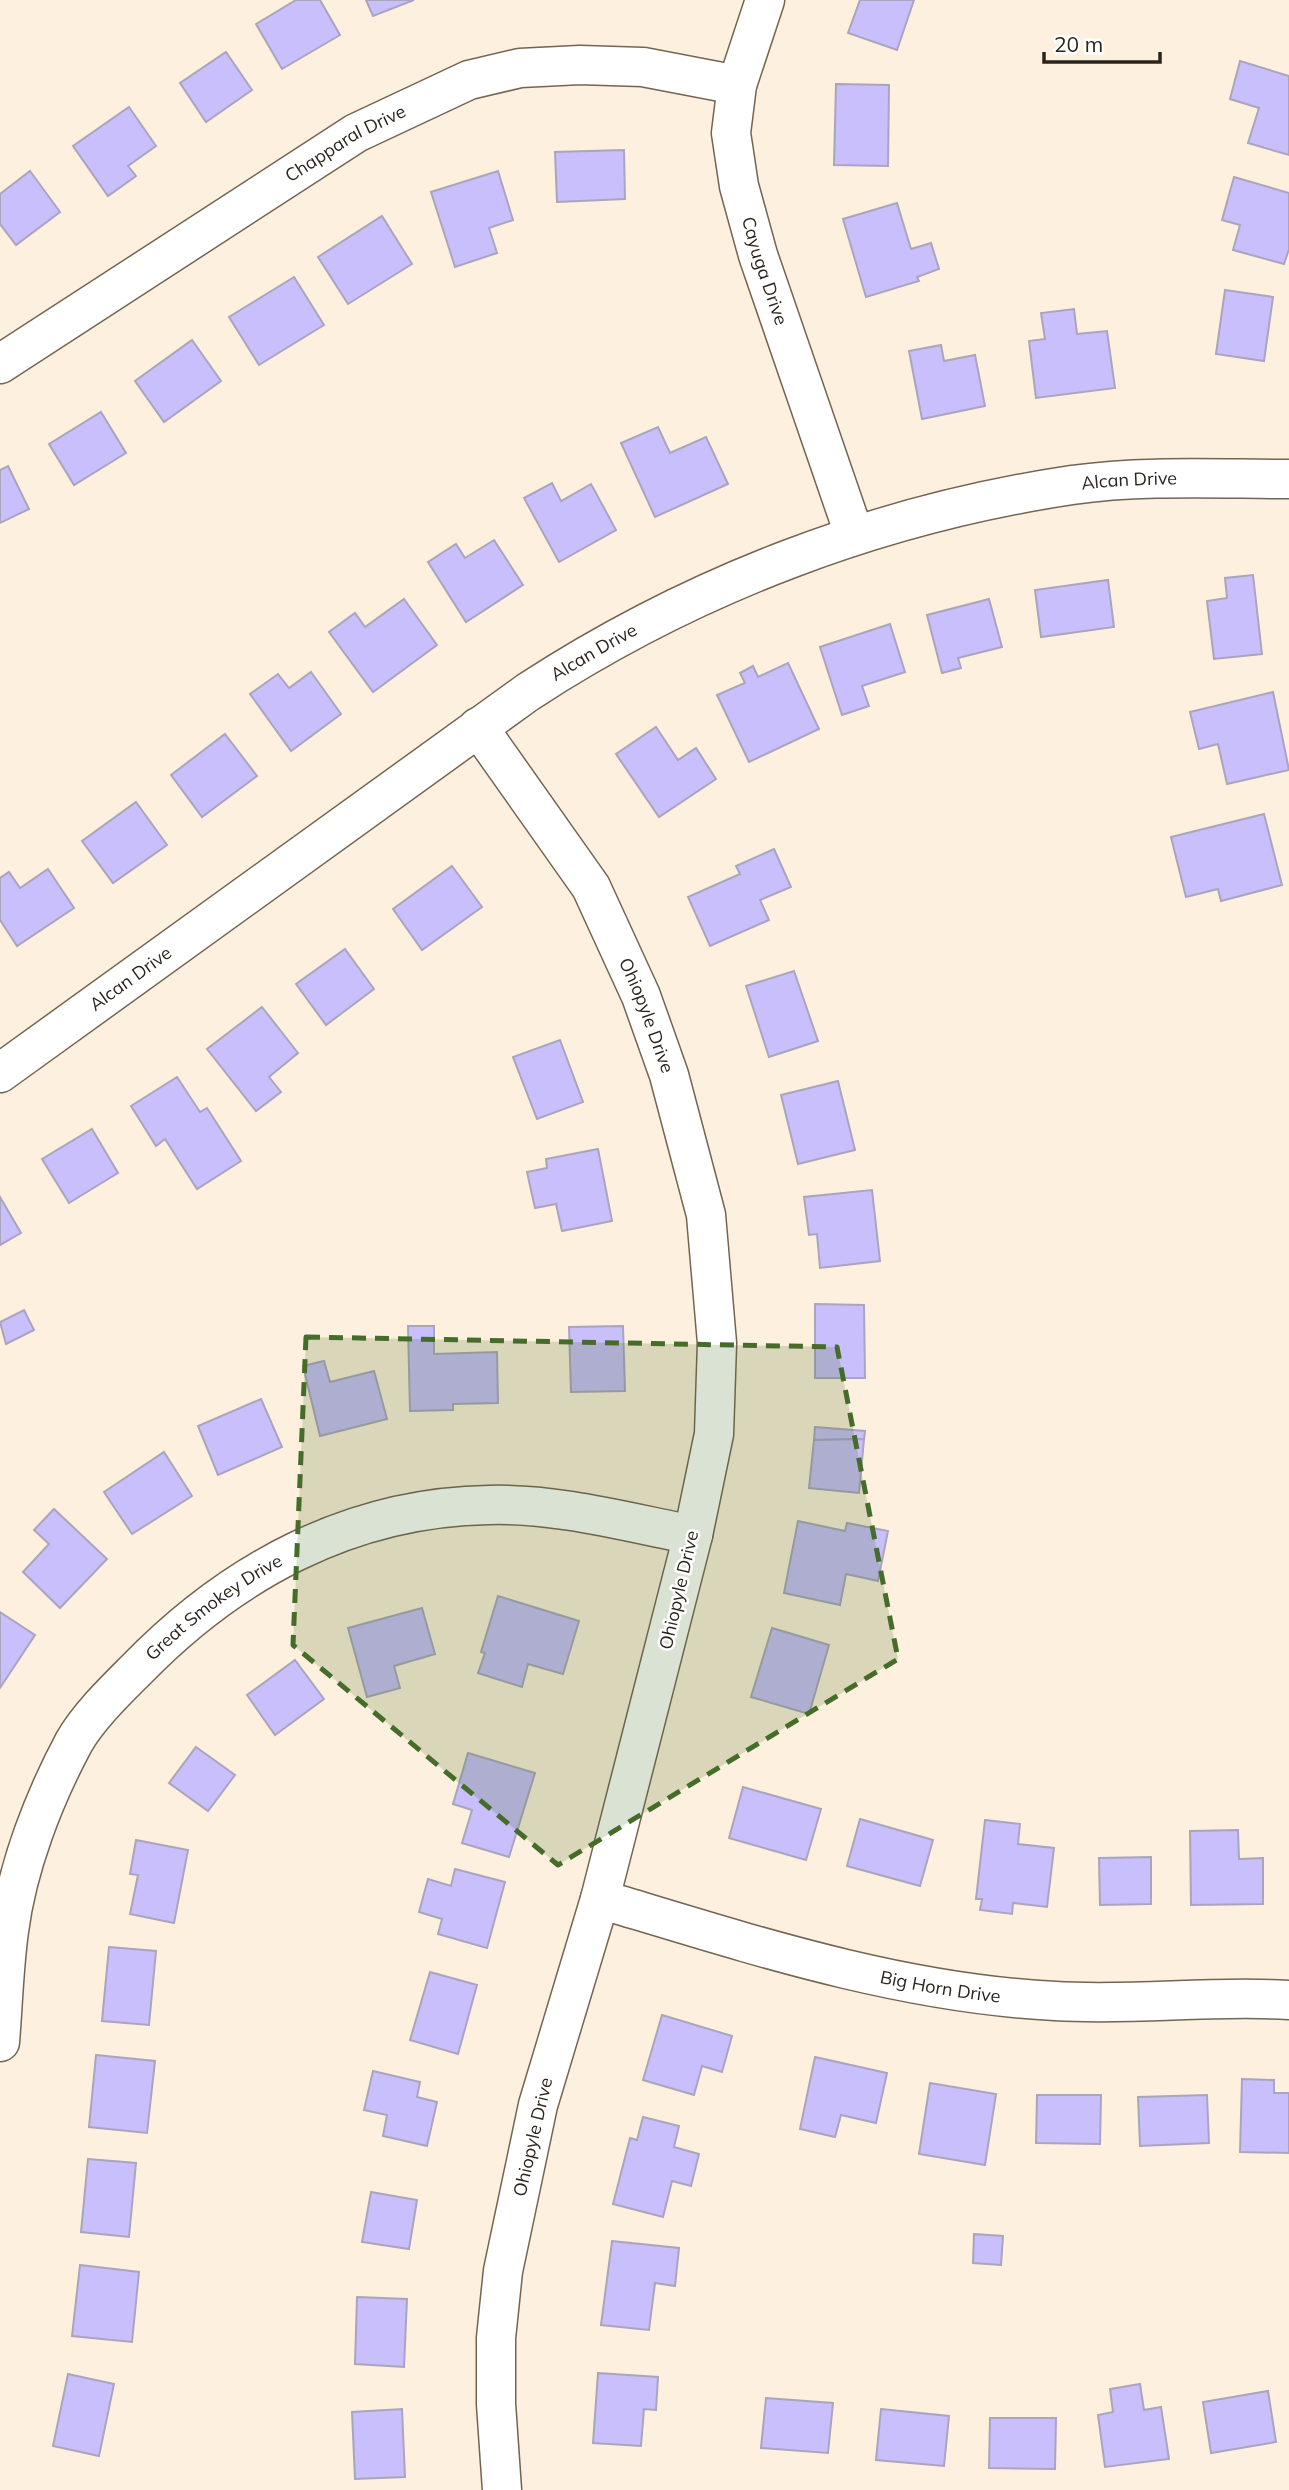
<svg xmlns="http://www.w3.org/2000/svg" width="1289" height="2490" viewBox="0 0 1289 2490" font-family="Mulish,sans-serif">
	<rect width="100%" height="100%" fill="#fef0df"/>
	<g fill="#c9bffc" stroke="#a9a5bd" stroke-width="2">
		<path d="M296 0H320L340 35 282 69 256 24Z"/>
		<path d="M366 0H414L373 16Z"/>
		<path d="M860 0H914L897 50 848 33Z"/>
		<path d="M226 52 252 90 206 122 180 83Z"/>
		<path d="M1240 61 1289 76V155L1248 143 1259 108 1230 99Z"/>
		<path d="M836 84 889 85 888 166 834 165Z"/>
		<path d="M129 107 156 146 128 166 136 176 108 196 73 146Z"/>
		<path d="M624 150 625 199 557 202 555 152Z"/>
		<path d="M30 171 60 212 16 245 0 224V194Z"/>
		<path d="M498 171 513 220 489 228 497 253 455 267 431 192Z"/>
		<path d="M1234 177 1289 193V249L1284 264 1233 250 1240 225 1222 220Z"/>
		<path d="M897 203 911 249 931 243 939 269 917 277 919 281 866 297 843 219Z"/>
		<path d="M382 216 412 264 348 304 318 257Z"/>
		<path d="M294 277 324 325 259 365 229 317Z"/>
		<path d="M1225 290 1273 297 1264 361 1216 354Z"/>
		<path d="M1074 309 1077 334 1107 331 1115 388 1036 398 1029 341 1045 339 1041 313Z"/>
		<path d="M192 340 221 381 164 422 135 381Z"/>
		<path d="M941 345 944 361 975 355 985 406 922 419 909 351Z"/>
		<path d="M101 412 126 453 74 485 49 444Z"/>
		<path d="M658 427 670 453 706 437 728 484 655 517 621 443Z"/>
		<path d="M8 466 29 509 0 523V470Z"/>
		<path d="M552 483 561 501 591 484 616 530 559 562 524 498Z"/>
		<path d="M494 540 523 585 466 622 428 562 456 544 465 558Z"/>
		<path d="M1253 575 1262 654 1214 659 1207 601 1227 598 1225 578Z"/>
		<path d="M1108 580 1114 627 1041 637 1035 590Z"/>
		<path d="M404 599 437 645 373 692 329 632 355 613 365 627Z"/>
		<path d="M989 599 1002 647 958 658 961 668 942 673 927 615Z"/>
		<path d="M890 624 905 672 862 686 869 706 842 715 820 647Z"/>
		<path d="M788 663 819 729 749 762 717 695 745 683 740 673 753 666 758 677Z"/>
		<path d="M311 672 341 714 291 751 250 694 278 674 289 688Z"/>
		<path d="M1273 692 1289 770 1227 784 1218 744 1199 749 1190 712Z"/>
		<path d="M656 727 678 760 696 748 716 779 659 817 616 754Z"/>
		<path d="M225 734 257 776 202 817 171 775Z"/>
		<path d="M136 802 167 845 113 883 82 841Z"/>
		<path d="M1264 814 1282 885 1221 901 1218 889 1186 897 1171 837Z"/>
		<path d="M774 849 791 887 760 900 769 920 710 946 688 897 740 874 736 866Z"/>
		<path d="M452 866 482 907 422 950 393 909Z"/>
		<path d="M48 869 74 908 17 946 0 920V878L9 872 20 888Z"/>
		<path d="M345 949 374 989 326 1025 296 984Z"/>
		<path d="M794 971 818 1041 769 1057 746 986Z"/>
		<path d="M262 1007 298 1053 269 1077 281 1092 256 1111 207 1049Z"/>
		<path d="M560 1040 583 1102 537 1119 513 1057Z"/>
		<path d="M177 1077 200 1112 207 1108 241 1161 197 1189 165 1139 156 1146 131 1106Z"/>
		<path d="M838 1081 855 1150 798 1164 781 1095Z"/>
		<path d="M92 1129 118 1173 69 1203 42 1159Z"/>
		<path d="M598 1149 612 1221 562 1231 556 1204 535 1208 527 1172 547 1168 546 1159Z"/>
		<path d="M872 1190 880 1261 820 1268 817 1234 809 1235 804 1197Z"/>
		<path d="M0 1197 21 1233 0 1245Z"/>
		<path d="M815 1304 864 1305 865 1378H815Z"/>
		<path d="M24 1310 34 1330 6 1344 0 1322Z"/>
		<path d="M408 1326H434V1354L497 1352 498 1403 453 1404V1410L410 1411Z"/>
		<path d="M623 1326 625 1391 571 1392 569 1327Z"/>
		<path d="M324 1361 330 1382 374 1371 387 1419 320 1436 303 1366Z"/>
		<path d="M261 1399 282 1447 218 1475 198 1426Z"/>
		<path d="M815 1427 865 1431 864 1439 814 1440Z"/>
		<path d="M864 1439 859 1493 809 1488 814 1440Z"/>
		<path d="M164 1452 192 1496 132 1534 104 1492Z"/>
		<path d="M54 1509 107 1559 60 1608 23 1572 49 1544 34 1530Z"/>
		<path d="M798 1521 845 1531 847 1523 888 1531 878 1581 846 1574 840 1605 784 1593Z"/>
		<path d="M498 1596 579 1621 563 1674 528 1664 522 1687 478 1673 485 1653 481 1652Z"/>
		<path d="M422 1608 435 1654 394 1666 400 1688 367 1697 348 1628Z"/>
		<path d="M0 1612 35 1635 0 1688Z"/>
		<path d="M772 1628 829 1645 809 1714 751 1697Z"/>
		<path d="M295 1660 324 1699 275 1735 247 1695Z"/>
		<path d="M196 1747 235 1775 208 1811 169 1783Z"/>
		<path d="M468 1753 535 1773 509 1857 462 1843 472 1810 453 1804Z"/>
		<path d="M743 1787 821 1809 806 1860 729 1838Z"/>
		<path d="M860 1819 933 1840 920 1886 847 1866Z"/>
		<path d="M985 1820 1020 1824 1018 1844 1054 1848 1047 1907 1013 1903 1012 1914 980 1910 982 1899H976Z"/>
		<path d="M1238 1830 1239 1859 1263 1858V1904L1191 1905 1190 1831Z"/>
		<path d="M136 1840 188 1850 174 1923 130 1914 138 1875 130 1874Z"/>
		<path d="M1151 1857V1904L1100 1905 1099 1858Z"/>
		<path d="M455 1869 505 1882 487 1948 438 1934 442 1919 419 1912 428 1879 451 1886Z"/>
		<path d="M109 1947 156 1951 149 2025 102 2021Z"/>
		<path d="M430 1972 477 1985 458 2054 410 2040Z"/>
		<path d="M662 2015 732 2036 722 2072 702 2066 694 2095 643 2080Z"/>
		<path d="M96 2055 155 2061 147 2133 89 2127Z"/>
		<path d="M815 2057 887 2073 876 2123 841 2115 835 2137 800 2129Z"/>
		<path d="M373 2071 420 2082 417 2097 437 2102 427 2146 383 2136 387 2115 364 2110Z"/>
		<path d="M1242 2079 1274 2080V2093H1289V2153L1240 2152Z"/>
		<path d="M930 2083 996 2094 985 2165 919 2154Z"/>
		<path d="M1037 2095H1101L1100 2144 1036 2143Z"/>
		<path d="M1207 2095 1209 2143 1140 2146 1138 2097Z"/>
		<path d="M643 2117 679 2126 674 2147 699 2154 691 2186 672 2181 663 2217 613 2204 630 2138 637 2140Z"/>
		<path d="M88 2159 136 2163 129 2237 81 2232Z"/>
		<path d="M371 2192 417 2200 409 2249 362 2242Z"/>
		<path d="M974 2234 1003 2236 1001 2265 973 2263Z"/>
		<path d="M612 2241 679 2248 675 2286 655 2283 649 2330 601 2325Z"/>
		<path d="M80 2265 139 2272 132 2342 72 2336Z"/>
		<path d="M357 2297 407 2299 404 2367 355 2364Z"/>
		<path d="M598 2373 658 2377 656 2410 644 2409 641 2446 593 2443Z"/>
		<path d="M68 2374 114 2384 99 2456 53 2446Z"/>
		<path d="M1140 2384 1144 2410 1161 2407 1169 2459 1105 2467 1098 2415 1113 2412 1110 2389Z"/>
		<path d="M1268 2391 1276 2442 1211 2453 1203 2402Z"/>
		<path d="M766 2398 833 2403 828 2453 761 2448Z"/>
		<path d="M402 2409 405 2477 355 2479 352 2412Z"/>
		<path d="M881 2409 949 2416 944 2466 876 2460Z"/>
		<path d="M990 2418H1056L1055 2469 989 2468Z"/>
	</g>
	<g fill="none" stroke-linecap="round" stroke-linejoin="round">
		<defs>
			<g id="minor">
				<path id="s1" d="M765 0 737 85 731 133 739 186 758 255 854 534"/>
				<path id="s2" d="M0 364 356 133 469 80 520 68 580 65 643 67 737 85"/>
				<path id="s3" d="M478 727 591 887 641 996 669 1075 706 1215 717 1343 714 1434 693 1535 600 1899 538 2105 503 2271 496 2338V2404L502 2490"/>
				<path id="s4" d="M0 1073 528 692C692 585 878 514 1072 485 1143 475 1218 479 1289 479"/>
				<path id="s5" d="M600 1899C750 1944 898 1993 1055 2001 1133 2006 1211 1995 1289 2000"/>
				<path id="s6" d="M0 2042C3 2005 4 1967 9 1931 17 1867 44 1798 74 1742 89 1716 115 1691 136 1670 231 1572 350 1507 489 1505 557 1503 626 1522 693 1535"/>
			</g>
		</defs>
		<use href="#minor" stroke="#746553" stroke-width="41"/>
		<use href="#minor" stroke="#fff" stroke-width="38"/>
	</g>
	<path fill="#456d29" fill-opacity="0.2" stroke="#456d29" stroke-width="5" stroke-dasharray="14 9" stroke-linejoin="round" d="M306 1337 837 1347 898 1659 558 1865 293 1645Z"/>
	<g text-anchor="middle" stroke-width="5" stroke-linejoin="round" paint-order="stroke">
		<g font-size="18" fill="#2b241d" stroke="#fff">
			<text dy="6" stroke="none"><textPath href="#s2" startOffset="410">Chapparal Drive</textPath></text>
			<text dy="6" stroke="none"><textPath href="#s1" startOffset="280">Cayuga Drive</textPath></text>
			<text dy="6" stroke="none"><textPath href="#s4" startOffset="1295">Alcan Drive</textPath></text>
			<text dy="6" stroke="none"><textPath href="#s4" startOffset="728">Alcan Drive</textPath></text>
			<text dy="6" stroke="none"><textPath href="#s4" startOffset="161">Alcan Drive</textPath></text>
			<text dy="6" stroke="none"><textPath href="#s3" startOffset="336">Ohiopyle Drive</textPath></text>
			<text transform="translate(679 1590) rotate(-77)" y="6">Ohiopyle Drive</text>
			<text dy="6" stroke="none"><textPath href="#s6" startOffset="508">Great Smokey Drive</textPath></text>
			<text dy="6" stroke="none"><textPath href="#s5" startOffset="352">Big Horn Drive</textPath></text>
			<text transform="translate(533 2137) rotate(-77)" y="6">Ohiopyle Drive</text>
		</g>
	</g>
	<path d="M1044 52v10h116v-10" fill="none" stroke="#2b241d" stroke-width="3.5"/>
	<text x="1054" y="52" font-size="21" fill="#2b241d" stroke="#ffffff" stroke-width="5" paint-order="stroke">20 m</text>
</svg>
